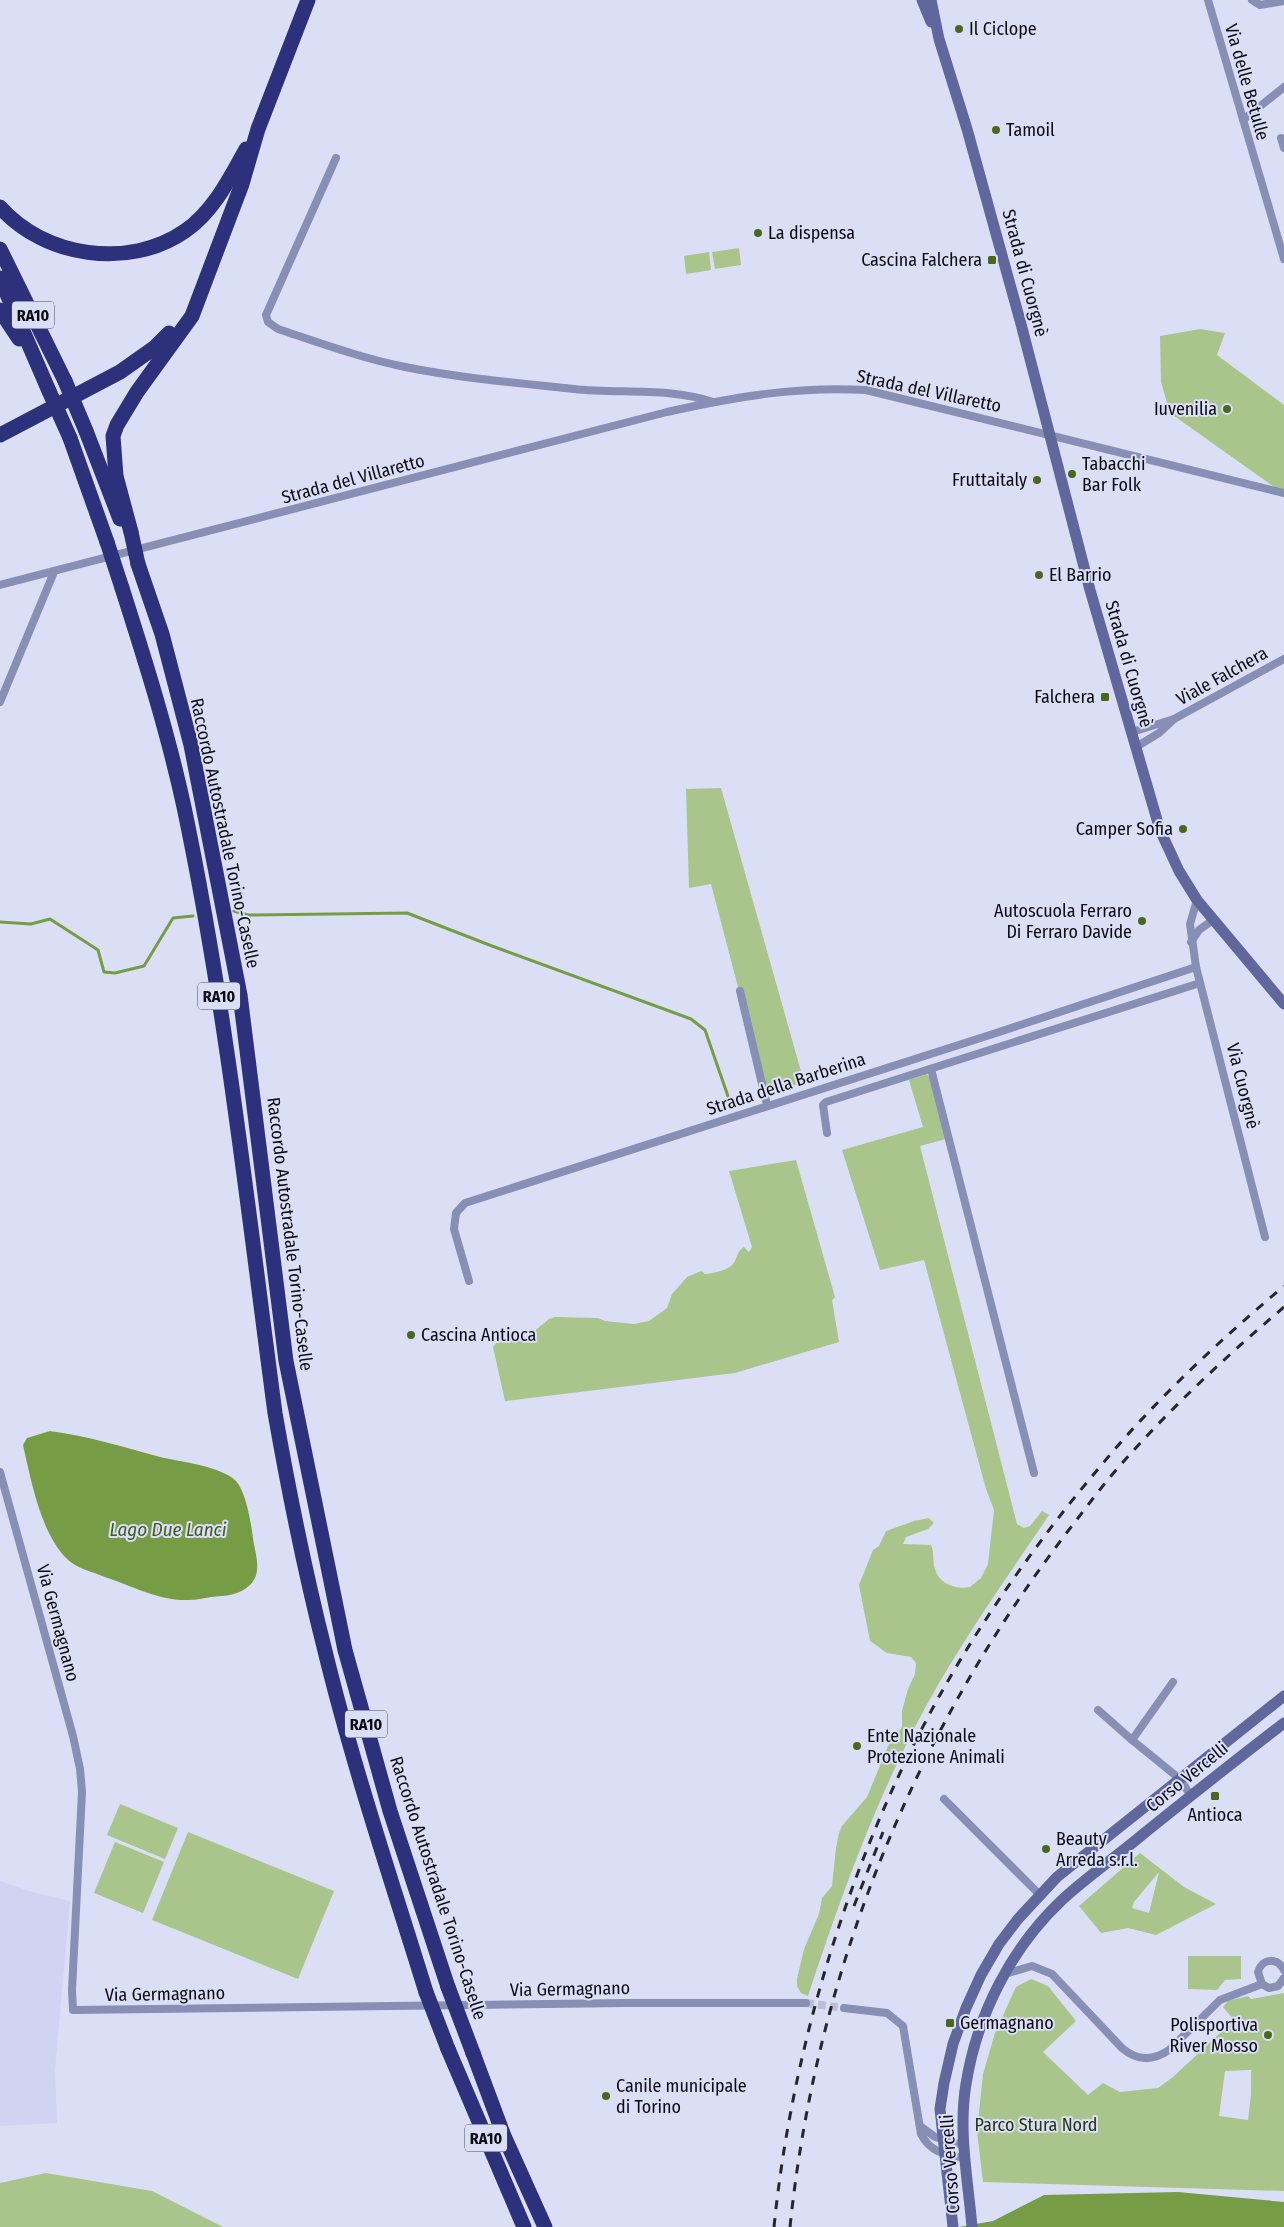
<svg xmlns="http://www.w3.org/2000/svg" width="1284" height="2227" viewBox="0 0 1284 2227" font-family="'Fira Sans Condensed',sans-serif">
	<rect width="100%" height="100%" fill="#dbdff6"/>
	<path fill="#ced4f1" d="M0 1881 29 1891 70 1901 55 2070 57 2123 0 2126Z"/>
	<g fill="#a9c58b" fill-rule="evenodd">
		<path d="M739 248 741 265 715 269 712 252Z"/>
		<path d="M709 252 711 270 686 274 684 256Z"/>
		<path d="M1200 329 1225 333 1217 355 1284 405V494L1170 413 1161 382 1160 336Z"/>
		<path d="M721 788 804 1082 766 1094 711 884 689 888 686 789Z"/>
		<path d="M927 1074 930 1078 946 1139 920 1146 1017 1524 1024 1528 1030 1526 1042 1511 1049 1515C1002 1585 952 1654 914 1729 870 1815 838 1905 808 1996L801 1993 797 1986V1979L804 1949 819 1914 822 1898 832 1886 836 1848 839 1833 842 1826 867 1797 888 1746 902 1727V1711L908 1689 915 1674 916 1663 911 1657 887 1653 870 1641 859 1585 873 1550 879 1546 886 1531 914 1521 929 1518 934 1523 928 1529 906 1537 903 1544 931 1545C935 1554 932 1561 935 1569 939 1584 956 1590 970 1587L981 1578 988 1564 994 1510 986 1489 924 1260 880 1270 842 1150 923 1127 909 1080Z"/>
		<path d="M796 1160 835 1297 832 1300 839 1342 735 1373 505 1401 493 1347 498 1341 526 1338 549 1319 555 1317 598 1318 605 1321 634 1324 649 1321 667 1308 672 1294 687 1277 701 1271 705 1274C713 1273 727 1271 733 1264 738 1258 736 1252 744 1247L749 1252 752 1247 729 1171Z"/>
		<path d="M120 1804 178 1828 165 1859 107 1835Z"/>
		<path d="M188 1832 334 1891 298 1979 152 1920Z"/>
		<path d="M115 1842 164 1862 143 1913 94 1893Z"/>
		<path d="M1140 1853 1184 1887 1216 1904 1156 1935 1128 1928 1101 1933 1079 1906ZM1159 1872 1149 1913 1132 1908 1134 1902Z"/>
		<path d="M1188 1956H1241V1979L1225 1980 1217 1990 1188 1989Z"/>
		<path d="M1031 1979 1048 1986 1076 2021 1043 2052 1088 2095 1103 2083 1120 2092 1158 2088 1173 2077 1234 2020 1223 2007 1228 2001 1248 1996 1251 1999 1284 1993V2191L983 2182 977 2131 983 2074 995 2033 1016 1987ZM1251 2070V2094L1248 2120 1219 2116 1225 2071Z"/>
		<path d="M46 2173 152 2191 223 2227H0V2183Z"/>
	</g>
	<g fill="#769d45">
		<path d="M50 1431C88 1436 124 1447 160 1457 181 1462 221 1466 236 1481 246 1492 251 1523 253 1538 255 1554 263 1572 250 1585 240 1595 225 1596 211 1597 204 1598 196 1600 189 1600 159 1601 132 1586 105 1577 91 1571 76 1569 65 1557 40 1530 31 1480 23 1445L27 1438Z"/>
		<path d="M1178 2192 1284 2202V2227H959L993 2221 1044 2195Z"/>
	</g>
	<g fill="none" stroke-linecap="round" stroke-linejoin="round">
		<g stroke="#769d45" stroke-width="3">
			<path d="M234 911 248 915 407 913 492 946 691 1019 705 1030 730 1102"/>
			<path d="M0 922 31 924 50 919 98 950 104 972 115 973 144 966 173 918 193 916"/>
		</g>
		<path stroke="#bcbfd4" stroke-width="8" stroke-dasharray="8 4" stroke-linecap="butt" d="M806 2003 844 2008"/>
		<g stroke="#888fb5" stroke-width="8">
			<path d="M1208 0 1284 259"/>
			<path d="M1252 0 1260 5 1284 1"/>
			<path d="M1243 120 1284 87"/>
			<path d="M1281 138 1284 148"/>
			<path d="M336 158 266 315 268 322 278 329C320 343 361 358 405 367 460 378 517 383 574 389 620 394 669 387 713 402"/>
			<path d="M0 585 667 412C734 397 797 386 866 390L1284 493"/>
			<path d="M0 702 54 572"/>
			<path d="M1132 732 1174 719 1284 659"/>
			<path d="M1136 747 1159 733 1174 719"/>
			<path d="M1197 900 1190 924 1196 967 1265 1237"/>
			<path d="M1191 942 1199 930 1213 920"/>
			<path d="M740 991 767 1105"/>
			<path d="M931 1069 1034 1473"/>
			<path d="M827 1133 823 1105 826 1102 1200 983"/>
			<path d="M469 1281 454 1229 456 1213 465 1203 993 1034 1196 967"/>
			<path d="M0 1472 73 1736 80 1769 82 1792 72 1990 73 2010 626 2003H806"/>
			<path d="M1098 1710 1132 1740 1180 1779 1191 1796"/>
			<path d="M1132 1740 1173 1682"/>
			<path d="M944 1799 1039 1894"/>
			<path d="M1284 1970C1277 1957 1262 1958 1258 1972L1262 1984 1269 1988 1278 1986 1284 1978"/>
			<path d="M1005 1974 1032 1966 1052 1974 1122 2048C1137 2061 1153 2061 1169 2050L1220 2000 1262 1984"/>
			<path d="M844 2008 887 2013 903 2026 921 2134C930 2152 945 2155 964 2158"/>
			<path d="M920 2126 935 2137 963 2145"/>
		</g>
		<g stroke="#5f679d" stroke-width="11">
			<path d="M922 0 931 22"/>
			<path d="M931 0 939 39 967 129 1021 324 1090 590 1160 830 1179 871 1197 900 1284 1004"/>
			<path d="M953 2227 940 2109 944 2083 953 2044 966 2008 981 1975 999 1944 1018 1919 1057 1877 1284 1696"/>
			<path d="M972 2227C968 2179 958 2132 966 2084 977 2015 1011 1948 1062 1900 1087 1877 1116 1857 1142 1835 1189 1797 1236 1760 1284 1723"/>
		</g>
		<g stroke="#2d307b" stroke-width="15">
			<path d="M0 207C44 257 129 270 185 231 213 212 230 178 246 149"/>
			<path d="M0 249 65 381"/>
			<path d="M0 278 49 391"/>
			<path d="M0 310 19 339"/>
			<path d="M86 431 120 519"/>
			<path d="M0 435 120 372 154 348 169 333"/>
			<path d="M70 438 107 542"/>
			<path d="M131 532 116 476 113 436 117 425 137 392 192 316 242 184 258 129 308 0"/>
			<path d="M138 564 162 634 191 745 240 995 286 1361 345 1650 390 1811 448 1987"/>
			<path d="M122 588C145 660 168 733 184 807 226 1007 248 1211 275 1413 289 1493 305 1572 325 1651 353 1766 391 1879 426 1992"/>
			<path d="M448 2049 524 2227"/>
			<path d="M473 2053 504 2136 545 2227"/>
		</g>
		<g stroke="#25262f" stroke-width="3" stroke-dasharray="9 9" stroke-linecap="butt">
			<path d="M854 1906 883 1832"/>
			<path d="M774 2227C794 2027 864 1812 972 1641 1010 1581 1053 1522 1099 1468 1154 1401 1218 1342 1284 1286"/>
			<path d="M790 2227C816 1974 913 1733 1068 1531 1082 1513 1096 1494 1111 1476 1163 1415 1223 1359 1284 1307"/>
		</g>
		<g stroke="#2d307b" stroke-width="15">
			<path d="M65 381 86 431"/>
			<path d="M49 391 70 438"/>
			<path d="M131 532 138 564"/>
			<path d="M107 542 122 588"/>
			<path d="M448 1987 473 2053"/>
			<path d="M426 1992 448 2049"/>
		</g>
	</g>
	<g fill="#49681d" stroke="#dbdff6" stroke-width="2">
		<circle cx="959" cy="29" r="5"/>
		<circle cx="996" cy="130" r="5"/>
		<circle cx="758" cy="233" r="5"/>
		<rect x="987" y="255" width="10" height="10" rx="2.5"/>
		<circle cx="1227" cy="409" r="5"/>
		<circle cx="1072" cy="474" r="5"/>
		<circle cx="1037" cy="480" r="5"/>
		<circle cx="1039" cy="575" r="5"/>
		<rect x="1100" y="692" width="10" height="10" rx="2.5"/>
		<circle cx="1183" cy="829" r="5"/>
		<circle cx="1142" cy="921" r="5"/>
		<circle cx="411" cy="1335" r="5"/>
		<circle cx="857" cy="1746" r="5"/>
		<rect x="1210" y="1791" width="10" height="10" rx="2.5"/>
		<circle cx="1046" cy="1849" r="5"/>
		<rect x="945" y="2018" width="10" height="10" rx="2.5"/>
		<circle cx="1268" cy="2035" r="5"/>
		<circle cx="606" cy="2096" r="5"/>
	</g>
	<g text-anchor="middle" stroke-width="4" stroke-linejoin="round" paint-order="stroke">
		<g fill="#dbdff6" stroke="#494b57" stroke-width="1">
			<rect x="12" y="301.5" width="42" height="27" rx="4"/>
			<rect x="198" y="982.5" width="42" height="27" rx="4"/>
			<rect x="345" y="1710.5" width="42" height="27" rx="4"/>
			<rect x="465" y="2124.5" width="42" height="27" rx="4"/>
		</g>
		<g font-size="16" font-weight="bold" fill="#0b0c13">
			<text x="33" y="321">RA10</text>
			<text x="219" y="1002">RA10</text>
			<text x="366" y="1730">RA10</text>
			<text x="486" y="2144">RA10</text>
		</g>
		<g font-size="18" fill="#0b0c13" stroke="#dbdff6" text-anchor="start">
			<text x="969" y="35">Il Ciclope</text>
			<text x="1006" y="136">Tamoil</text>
			<text x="768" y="239">La dispensa</text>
			<text x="982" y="266" text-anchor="end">Cascina Falchera</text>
			<text x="1217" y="415" text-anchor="end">Iuvenilia</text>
			<text x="1082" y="470">Tabacchi<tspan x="1082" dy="21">Bar Folk</tspan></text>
			<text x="1027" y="486" text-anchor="end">Fruttaitaly</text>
			<text x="1049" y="581">El Barrio</text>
			<text x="1095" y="703" text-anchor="end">Falchera</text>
			<text x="1173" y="835" text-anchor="end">Camper Sofia</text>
			<text x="1132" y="917" text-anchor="end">Autoscuola Ferraro<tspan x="1132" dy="21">Di Ferraro Davide</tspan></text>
			<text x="421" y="1341">Cascina Antioca</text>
			<text x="867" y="1742">Ente Nazionale<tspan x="867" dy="21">Protezione Animali</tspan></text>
			<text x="1215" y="1821" text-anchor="middle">Antioca</text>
			<text x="1056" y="1845">Beauty<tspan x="1056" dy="21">Arreda s.r.l.</tspan></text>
			<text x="960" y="2029">Germagnano</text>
			<text x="1258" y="2031" text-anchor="end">Polisportiva<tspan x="1258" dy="21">River Mosso</tspan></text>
			<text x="616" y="2092">Canile municipale<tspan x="616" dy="21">di Torino</tspan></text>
		</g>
		<g font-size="18" fill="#0b0c13" stroke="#dbdff6">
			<text transform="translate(1247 82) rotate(74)" y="6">Via delle Betulle</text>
			<text transform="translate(1025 273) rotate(75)" y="6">Strada di Cuorgnè</text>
			<text transform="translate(929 391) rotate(12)" y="6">Strada del Villaretto</text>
			<text transform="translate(353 479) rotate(-15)" y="6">Strada del Villaretto</text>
			<text transform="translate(1129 664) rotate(74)" y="6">Strada di Cuorgnè</text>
			<text transform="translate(1222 676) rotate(-29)" y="6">Viale Falchera</text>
			<text transform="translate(225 833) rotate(78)" y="6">Raccordo Autostradale Torino-Caselle</text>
			<text transform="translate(786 1084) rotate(-18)" y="6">Strada della Barberina</text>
			<text transform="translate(1243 1086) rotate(76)" y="6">Via Cuorgnè</text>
			<text transform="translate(290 1234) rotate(83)" y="6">Raccordo Autostradale Torino-Caselle</text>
			<text transform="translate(58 1623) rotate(75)" y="6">Via Germagnano</text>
			<text transform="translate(1187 1777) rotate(-39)" y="6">Corso Vercelli</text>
			<text transform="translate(438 1888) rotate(72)" y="6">Raccordo Autostradale Torino-Caselle</text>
			<text transform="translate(570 1989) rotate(-1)" y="6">Via Germagnano</text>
			<text transform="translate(165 1994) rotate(-1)" y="6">Via Germagnano</text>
			<text transform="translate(950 2164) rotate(-94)" y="6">Corso Vercelli</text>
		</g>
		<g font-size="18" fill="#253611" stroke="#dbdff6">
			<text x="1036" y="2131">Parco Stura Nord</text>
		</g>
		<g font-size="19" font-style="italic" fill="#415b1e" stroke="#dbdff6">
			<text x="168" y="1536">Lago Due Lanci</text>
		</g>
	</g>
</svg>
